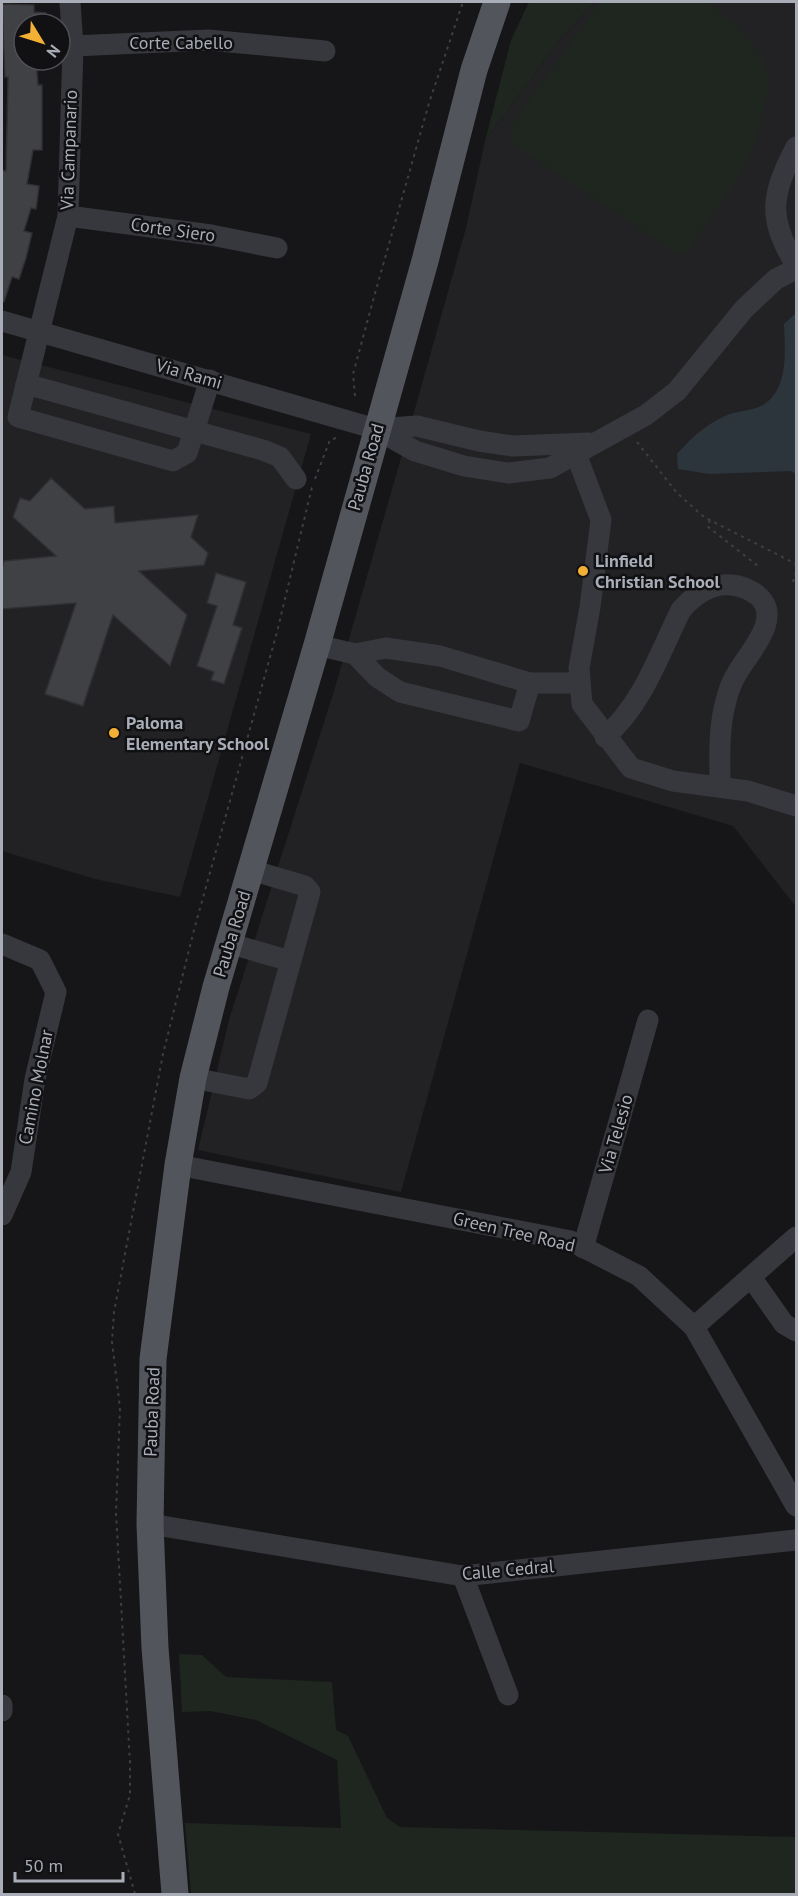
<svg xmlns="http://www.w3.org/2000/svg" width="798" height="1896" viewBox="0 0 798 1896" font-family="'PT Sans',sans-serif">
	<rect width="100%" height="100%" fill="#161618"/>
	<g fill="#222225">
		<path d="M595 2H796V907L733 826 520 763 401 1192 198 1150 229 1020 334 691 403 451 466 228 485 141 561 38Z"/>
		<path d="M2 355 311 434 180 897 95 879 2 851Z"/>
	</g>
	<g fill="#1e261f">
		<path d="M529 2H595L561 38 485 141 511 40Z"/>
		<path d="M600 2H707L731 20 761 54 770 81 755 146 736 181 686 253 678 254 512 144 510 127Z"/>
		<path d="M179 1654 202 1655 226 1677 332 1682 336 1730 348 1736 387 1818 400 1827 796 1837V1894H191L185 1823 341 1828 337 1760 256 1720 210 1711 182 1712Z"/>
	</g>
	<path fill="#2c353c" d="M796 313V474L791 471 709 474 678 469 677 454C690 439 704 426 723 417 735 410 751 412 763 405 789 389 785 351 784 324Z"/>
	<g fill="#404145" stroke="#303034" stroke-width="1.5">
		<path d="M2 4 34 5V12L46 13 45 24H24V60H36L38 85H42V150H33L27 184 39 186 36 209 31 208 24 231 32 233 26 258 19 279 12 277 4 302 2 301V170L6 171 8 77H5Z"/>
		<path d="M51 478 85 509 114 506 115 523 198 515 191 537 208 553 204 565 139 571 187 615 170 666 113 615 83 706 45 694 76 603 2 609V569L4 561 56 556 13 517 20 498 30 501Z"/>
		<path d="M216 573 246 582 233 625 242 628 224 684 211 680 214 672 197 666 217 606 207 603Z"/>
	</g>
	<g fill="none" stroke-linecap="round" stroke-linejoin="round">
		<g stroke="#3d3f44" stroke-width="2" stroke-dasharray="3 4.5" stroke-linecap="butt">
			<path d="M355 396 353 374 374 297 429 103 463 2"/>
			<path d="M637 442 677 493 704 517 796 564"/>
			<path d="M315 479 330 440 339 437"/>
			<path d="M710 520 707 526 758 566"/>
			<path d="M793 582 796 572"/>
			<path d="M135 1894 118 1834 130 1795V1763L116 1513 120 1408 112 1342 114 1312 163 1054 194 930 277 632 312 487"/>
		</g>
		<g stroke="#37383d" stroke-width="21">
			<path d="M70 2 73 46 68 216 18 417 173 461 187 453 210 380"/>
			<path d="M73 46 208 40 325 51"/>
			<path d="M796 147C771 195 767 218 796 265"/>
			<path d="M68 216 211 235 277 248"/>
			<path d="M2 321 376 429 415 451 464 466 508 473 550 468 646 415 677 391 744 309 776 279 796 269"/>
			<path d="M26 384 263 450 280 457 296 479"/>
			<path d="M376 429 417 426 479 441 513 446 589 443"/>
			<path d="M576 454 601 520 590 607 579 668 582 704 631 768 673 781 748 791 796 806"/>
			<path d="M317 645 355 654 386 648 440 656 530 683H580"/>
			<path d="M355 654 377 677 400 692 519 721 530 683"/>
			<path d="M605 737C643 704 659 654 681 610 694 595 711 583 732 585 742 586 749 589 757 595 785 618 747 654 736 675 732 682 728 692 726 701 718 729 720 759 720 787"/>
			<path d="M228 943 290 961"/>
			<path d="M2 944 40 960 56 992 35 1079 21 1172 2 1215"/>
			<path d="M193 1078 249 1089 257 1083 310 892 305 886 251 870"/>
			<path d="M178 1165 571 1241 639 1276 694 1327 796 1506"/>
			<path d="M583 1248 648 1020"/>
			<path d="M751 1277 784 1324 796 1331"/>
			<path d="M694 1327 796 1237"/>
			<path d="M150 1524 463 1576 796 1540"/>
			<path d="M463 1576 508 1695"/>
			<path d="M2 1705V1711"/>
		</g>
		<path stroke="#53555c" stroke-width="27" d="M175 1894 155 1648 150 1524 153 1359 178 1165 193 1078 216 987 317 645 425 261 474 70 497 2"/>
	</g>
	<g fill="#f2b134" stroke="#111113" stroke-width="2">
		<circle cx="583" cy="571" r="6"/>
		<circle cx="114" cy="733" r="6"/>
	</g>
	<g text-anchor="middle" stroke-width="5" stroke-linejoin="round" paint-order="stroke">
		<g font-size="18" fill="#a8adb8" stroke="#111113">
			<text x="181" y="49">Corte Cabello</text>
			<text transform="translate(69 150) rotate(-88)" y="6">Via Campanario</text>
			<text transform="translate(173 230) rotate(8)" y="6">Corte Siero</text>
			<text transform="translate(189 374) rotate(16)" y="6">Via Rami</text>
			<text transform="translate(366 467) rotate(-74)" y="6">Pauba Road</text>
			<text transform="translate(232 934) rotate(-73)" y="6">Pauba Road</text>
			<text transform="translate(36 1087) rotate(-79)" y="6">Camino Molnar</text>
			<text transform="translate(616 1134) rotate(-74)" y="6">Via Telesio</text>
			<text transform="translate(514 1232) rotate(13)" y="6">Green Tree Road</text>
			<text transform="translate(152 1412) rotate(-88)" y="6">Pauba Road</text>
			<text transform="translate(508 1570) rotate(-5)" y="6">Calle Cedral</text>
		</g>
		<g font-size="18" font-weight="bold" fill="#a8adb8" stroke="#111113" text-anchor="start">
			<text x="595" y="567">Linfield<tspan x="595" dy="21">Christian School</tspan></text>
			<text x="126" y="729">Paloma<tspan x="126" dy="21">Elementary School</tspan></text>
		</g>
	</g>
	<rect width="798" height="1896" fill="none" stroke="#a8adb8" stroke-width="6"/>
	<g transform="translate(42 42) rotate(128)"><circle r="28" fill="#111113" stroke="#4d4f55" stroke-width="1.5"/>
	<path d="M0-4.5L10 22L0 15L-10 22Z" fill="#f2b134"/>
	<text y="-9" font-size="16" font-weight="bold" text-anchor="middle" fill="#a8adb8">N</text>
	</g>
	<path d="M15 1872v9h108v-9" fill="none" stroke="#a8adb8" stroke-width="3"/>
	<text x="24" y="1872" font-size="18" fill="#a8adb8" stroke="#111113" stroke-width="4.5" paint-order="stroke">50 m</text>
</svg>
